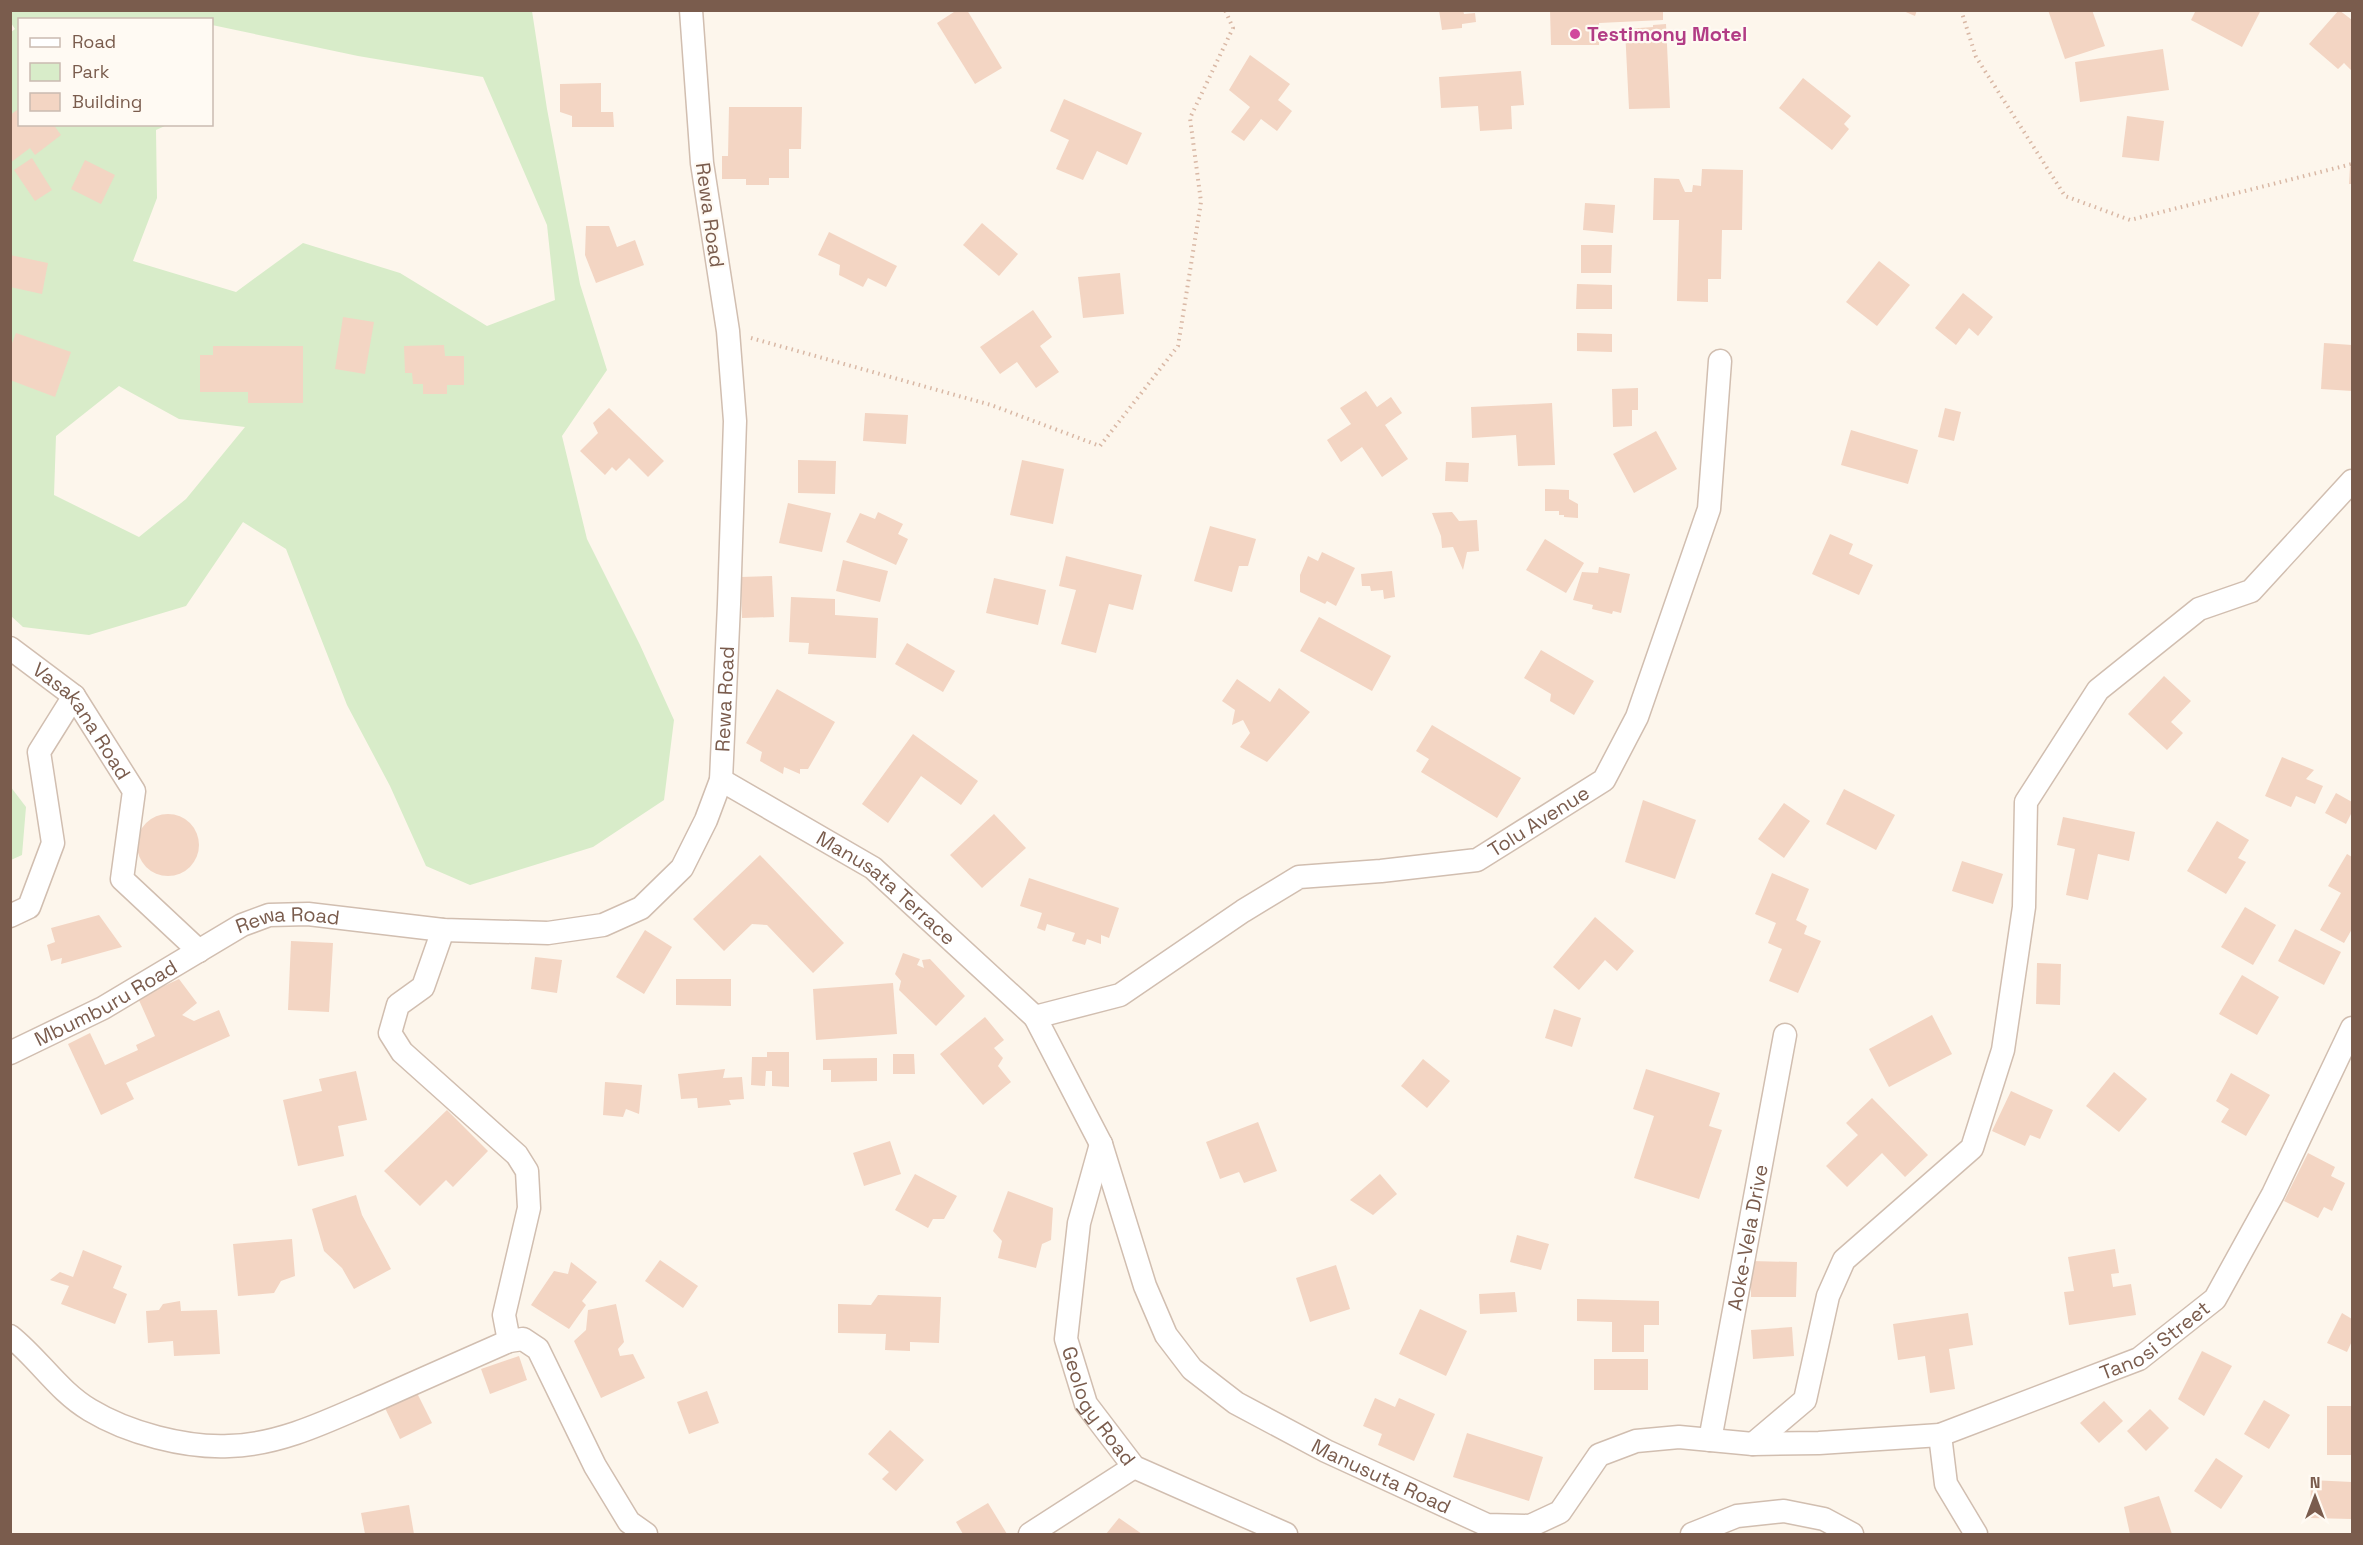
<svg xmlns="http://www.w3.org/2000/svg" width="2363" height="1545" viewBox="0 0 2363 1545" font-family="'Space Grotesk',sans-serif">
	<rect width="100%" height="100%" fill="#fdf6ec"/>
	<g fill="#d8ecc9" fill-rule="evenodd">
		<path d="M11 10 532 11 547 109 580 284 607 370 562 436 587 539 640 645 674 720 664 800 593 847 470 885 426 866 390 786 347 705 286 549 243 522 186 606 89 635 23 627 11 616 10 33 15 29 11 23ZM20 20H212V25L358 56 483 77 547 225 555 300 487 326 400 273 303 243 236 292 133 261 157 198 156 130 167 125 20 124ZM119 386 179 419 245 427 186 499 139 537 54 495 56 436Z"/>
		<path d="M10 786 26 807 22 855 11 860Z"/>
	</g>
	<g fill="#f3d5c3">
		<path d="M957 10H967L1002 68 975 84 937 23Z"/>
		<path d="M1439 10H1463L1464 14 1475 13 1476 22 1462 24V28L1442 30Z"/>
		<path d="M1550 10H1663V20L1599 23V45H1551Z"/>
		<path d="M1901 10H1917L1915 16Z"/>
		<path d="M2048 10H2092L2105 46 2065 59Z"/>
		<path d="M2196 10H2261L2242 47 2191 20Z"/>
		<path d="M2339 10 2352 20 2351 70 2344 63 2338 69 2309 44Z"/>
		<path d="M1666 24 1670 108 1629 109 1625 29 1653 27V25Z"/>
		<path d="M2163 49 2169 90 2080 102 2075 62Z"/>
		<path d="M1250 55 1290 84 1278 100 1292 111 1277 131 1261 119 1244 141 1231 132 1250 107 1229 90Z"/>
		<path d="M1521 71 1524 105 1511 106 1512 129 1480 131 1478 106 1441 108 1439 77Z"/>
		<path d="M1803 78 1851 116 1844 124 1849 129 1832 150 1779 108Z"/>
		<path d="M601 83V112H613L614 127H572V116L560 112V84Z"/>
		<path d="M1064 99 1142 133 1127 165 1097 151 1083 180 1056 169 1069 140 1050 131Z"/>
		<path d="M729 107H802L801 149H789V178H769V185H746V179H722V156H728Z"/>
		<path d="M20 108V124H53L61 135 35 155 30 148 10 163V115Z"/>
		<path d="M2127 116 2164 121 2159 161 2122 157Z"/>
		<path d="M32 158 52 190 35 201 14 170Z"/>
		<path d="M85 160 115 175 101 204 71 189Z"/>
		<path d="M2350 167H2352V184H2349Z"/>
		<path d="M1702 169 1743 170 1742 230H1722L1721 279H1708V302L1677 301 1679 220H1653L1654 178 1679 179 1685 192H1692L1693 185 1701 186Z"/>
		<path d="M1585 203 1615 205 1613 233 1583 230Z"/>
		<path d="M982 223 1018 254 999 276 963 245Z"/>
		<path d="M586 226H609L617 247 635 240 644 265 596 283 585 255Z"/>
		<path d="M829 232 897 266 886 287 868 278 863 287 839 275 840 265 818 255Z"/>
		<path d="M1581 245H1612L1611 273H1581Z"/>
		<path d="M10 255 48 263 42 294 10 287Z"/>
		<path d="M1879 261 1910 285 1877 326 1846 302Z"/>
		<path d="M1120 273 1124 314 1083 318 1078 277Z"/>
		<path d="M1577 284 1612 285V309H1576Z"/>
		<path d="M1963 293 1993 317 1978 336 1969 328 1956 345 1935 328Z"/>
		<path d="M1033 310 1052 337 1040 346 1059 372 1036 388 1017 362 1000 374 980 347Z"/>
		<path d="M343 317 374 322 365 374 335 369Z"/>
		<path d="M16 333 71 352 55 397 10 380V348Z"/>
		<path d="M1577 333 1612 334V352L1577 351Z"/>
		<path d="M2324 343 2352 345V391L2321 389Z"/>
		<path d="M444 345 445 356H464V385H447V394H423V384H413L412 373H405L404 346Z"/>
		<path d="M213 346H303V403H248V392H200V355H213Z"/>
		<path d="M1638 388V410H1632V426L1613 427 1612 389Z"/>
		<path d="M1366 391 1377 407 1391 397 1402 413 1385 425 1408 459 1382 477 1362 447 1341 462 1327 440 1351 424 1340 408Z"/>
		<path d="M1552 403 1555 465 1518 466 1516 435 1472 438 1471 407Z"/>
		<path d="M609 408 664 461 648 477 629 458 616 471 612 467 605 475 580 451 598 433 593 423Z"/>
		<path d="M1945 408 1961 412 1954 441 1938 437Z"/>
		<path d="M865 413 908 415 906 444 863 441Z"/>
		<path d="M1851 430 1918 450 1908 484 1841 465Z"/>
		<path d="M1656 431 1677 469 1634 493 1613 454Z"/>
		<path d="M798 460 836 461 835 494 798 493Z"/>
		<path d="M1022 460 1064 469 1053 524 1010 515Z"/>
		<path d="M1446 462 1469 463 1468 482 1445 481Z"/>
		<path d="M1545 489 1569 490V499L1578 504V518L1564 517V515H1559V511H1545Z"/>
		<path d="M788 503 831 513 822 552 779 543Z"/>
		<path d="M878 512 903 524 898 534 908 539 896 565 846 542 860 513 875 519Z"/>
		<path d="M1452 512 1459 521 1477 520 1479 551 1467 552 1463 570 1453 547 1442 548 1441 536 1432 513Z"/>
		<path d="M1210 526 1256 539 1248 566H1239L1232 592 1194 581Z"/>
		<path d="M1830 534 1853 544 1849 554 1873 565 1859 595 1812 574Z"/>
		<path d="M1545 539 1584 563 1566 593 1526 570Z"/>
		<path d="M1322 552 1355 568 1336 606 1327 601 1325 604 1300 592V575L1308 556 1318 561Z"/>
		<path d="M1066 556 1142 575 1133 610 1109 604 1096 653 1061 644 1076 590 1059 586Z"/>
		<path d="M843 560 888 571 880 602 836 591Z"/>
		<path d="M1599 567 1630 574 1621 613 1613 611 1612 614 1592 609 1593 605 1573 600 1582 572 1598 573Z"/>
		<path d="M1392 571 1395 597 1384 599 1383 590 1371 591 1370 586H1362L1361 574Z"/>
		<path d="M772 576 774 617 742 618 741 577Z"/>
		<path d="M994 578 1046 590 1038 625 986 613Z"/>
		<path d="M791 597 835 599V615L878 618 876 658 808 654 809 643 789 642Z"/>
		<path d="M1319 617 1391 656 1372 691 1300 651Z"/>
		<path d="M907 643 955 671 943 692 895 664Z"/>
		<path d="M1541 650 1594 681 1574 715 1550 701 1551 694 1524 678Z"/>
		<path d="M2164 676 2191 701 2171 722 2183 733 2167 750 2128 714Z"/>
		<path d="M1237 679 1270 702 1279 688 1310 712 1267 762 1240 747 1250 733 1243 720 1232 725 1235 710 1222 701Z"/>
		<path d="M777 689 835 722 808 769H800V774L784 767 783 774 760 761 762 752 746 743Z"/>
		<path d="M1432 725 1521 778 1497 818 1421 772 1429 759 1416 751Z"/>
		<path d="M913 734 978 781 961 805 921 776 888 823 862 804Z"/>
		<path d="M2282 757 2314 770 2306 779 2323 786 2315 804 2296 796 2291 807 2265 796Z"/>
		<path d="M1844 789 1895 815 1876 850 1826 824Z"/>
		<path d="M2336 793 2352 802V812L2346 824 2325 813Z"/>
		<path d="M1643 800 1696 820 1675 879 1625 862Z"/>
		<path d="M1784 803 1810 821 1784 858 1758 839Z"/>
		<circle cx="168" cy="845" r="31"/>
		<path d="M994 814 1026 848 982 888 950 855Z"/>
		<path d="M2063 817 2135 832 2129 861 2098 854 2088 900 2066 895 2075 849 2057 845Z"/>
		<path d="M2217 821 2249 840 2238 858 2246 862 2226 894 2187 871Z"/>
		<path d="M2347 854 2352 857V929L2344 943 2320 930 2341 893 2328 886Z"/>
		<path d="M760 855 844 943 813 973 767 925 752 924 724 951 693 919Z"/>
		<path d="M1962 861 2003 874 1993 904 1952 891Z"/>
		<path d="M1772 873 1809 889 1796 920 1807 926 1804 934 1821 941 1798 993 1769 981 1782 949 1768 943 1776 923 1755 914Z"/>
		<path d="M1029 878 1119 908 1109 938 1101 935V944L1087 939 1085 945 1072 941 1075 933 1047 924 1045 931 1037 928 1042 913 1020 906Z"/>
		<path d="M2245 907 2276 925 2253 965 2221 947Z"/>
		<path d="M99 915 122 947 61 964 62 958 51 961 47 945 55 942 51 928Z"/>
		<path d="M1595 917 1634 951 1617 971 1605 960 1579 990 1553 967Z"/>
		<path d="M2295 929 2341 952 2324 985 2278 961Z"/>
		<path d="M645 930 672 947 644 994 616 977Z"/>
		<path d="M291 941 333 943 329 1012 288 1010Z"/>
		<path d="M903 953 920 959 917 965 924 968 922 960 930 959 965 996 936 1026 899 990 901 981 895 974Z"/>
		<path d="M535 957 562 960 557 993 531 989Z"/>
		<path d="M2037 963 2061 964 2060 1005 2036 1004Z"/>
		<path d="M2242 975 2279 997 2257 1035 2219 1014Z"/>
		<path d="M179 979 197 1003 182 1015 194 1021 219 1010 230 1036 126 1083 134 1099 101 1115 68 1044 90 1033 105 1065 138 1050 136 1045 155 1036 138 998Z"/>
		<path d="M676 979H731V1006L676 1005Z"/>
		<path d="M893 983 897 1034 816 1040 813 989Z"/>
		<path d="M1554 1009 1581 1018 1572 1047 1545 1038Z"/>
		<path d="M1932 1015 1952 1054 1889 1087 1869 1049Z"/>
		<path d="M985 1017 1004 1040 994 1048 1003 1058 998 1066 1011 1082 983 1105 940 1054Z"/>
		<path d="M767 1052H789V1087L772 1086V1071H766L765 1086 751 1085 752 1057H767Z"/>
		<path d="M893 1054H914L915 1074H893Z"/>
		<path d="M877 1058V1081L831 1082V1070H823V1059Z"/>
		<path d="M1423 1059 1450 1081 1427 1108 1401 1086Z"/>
		<path d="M725 1069 723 1078 742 1077 744 1099 729 1100 731 1105 698 1108 697 1098 681 1099 678 1074Z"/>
		<path d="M1646 1069 1720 1093 1709 1126 1722 1130 1699 1199 1634 1178 1654 1116 1633 1109Z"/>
		<path d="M356 1071 367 1120 338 1126 344 1156 298 1166 283 1100 322 1091 319 1079Z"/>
		<path d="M2114 1072 2147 1099 2119 1132 2086 1106Z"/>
		<path d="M2231 1073 2270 1095 2246 1136 2221 1122 2229 1109 2216 1101Z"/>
		<path d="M605 1082 642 1085 639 1114 626 1109 623 1117 603 1115Z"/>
		<path d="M2011 1091 2053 1110 2040 1139 2030 1135 2025 1146 1992 1131Z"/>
		<path d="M1872 1098 1928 1155 1905 1177 1882 1153 1847 1187 1826 1166 1858 1135 1846 1123Z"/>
		<path d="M447 1110 488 1151 453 1187 446 1180 420 1206 384 1171Z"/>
		<path d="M1258 1122 1277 1171 1244 1183 1239 1172 1220 1179 1206 1142Z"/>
		<path d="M890 1141 901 1174 864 1186 853 1153Z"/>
		<path d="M2308 1153 2335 1167 2331 1176 2345 1183 2332 1211 2324 1207 2318 1218 2284 1201Z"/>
		<path d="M915 1174 957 1196 944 1219H933L928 1228 895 1210Z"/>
		<path d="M1380 1174 1397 1194 1373 1215 1350 1200Z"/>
		<path d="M1008 1191 1053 1208 1051 1240 1042 1244 1036 1268 998 1258 1002 1241 993 1231Z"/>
		<path d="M356 1195 362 1215 391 1269 354 1289 342 1268 324 1251 312 1209Z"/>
		<path d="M1517 1235 1549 1244 1541 1270 1510 1262Z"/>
		<path d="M292 1239 295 1276 281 1281 274 1293 238 1296 233 1244Z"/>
		<path d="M2115 1249 2119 1273 2111 1274 2113 1287 2131 1284 2136 1315 2069 1325 2064 1292 2074 1291 2068 1257Z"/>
		<path d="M83 1250 122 1266 113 1288 127 1294 115 1324 61 1304 69 1286 50 1280 60 1272 73 1277Z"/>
		<path d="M660 1260 698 1286 683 1308 645 1281Z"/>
		<path d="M1751 1261 1797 1262 1796 1297H1751Z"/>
		<path d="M571 1262 597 1282 582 1301 586 1305 569 1329 531 1305 554 1271 568 1274Z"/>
		<path d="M1336 1265 1350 1309 1310 1322 1296 1278Z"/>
		<path d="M1515 1292 1517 1312 1480 1314 1479 1294Z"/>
		<path d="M878 1295 941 1297 939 1343 910 1342V1351L885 1350 886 1334 838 1333V1304L871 1305Z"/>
		<path d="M1577 1299 1659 1301V1325H1644V1352H1612V1322L1577 1321Z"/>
		<path d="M180 1301 181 1311 217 1310 220 1354 174 1356 173 1341 148 1343 146 1311 159 1310 163 1304Z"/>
		<path d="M616 1304 624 1342 618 1349 620 1356 633 1354 645 1378 601 1398 574 1341 586 1330 588 1310Z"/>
		<path d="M1420 1309 1467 1331 1446 1376 1399 1354Z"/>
		<path d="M1968 1313 1973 1345 1949 1349 1955 1389 1930 1393 1925 1356 1898 1360 1893 1324Z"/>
		<path d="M2342 1313 2352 1319V1341L2347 1352 2327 1343Z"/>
		<path d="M1792 1327 1794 1356 1753 1359 1751 1330Z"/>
		<path d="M2202 1351 2232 1366 2204 1416 2178 1399Z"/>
		<path d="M519 1356 527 1380 490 1394 481 1369Z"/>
		<rect x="1594" y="1359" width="54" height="31"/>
		<path d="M416 1391 432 1423 400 1439 384 1406Z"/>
		<path d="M707 1391 719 1423 689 1434 677 1402Z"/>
		<path d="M1375 1398 1395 1407 1399 1398 1435 1414 1414 1461 1378 1445 1382 1434 1363 1426Z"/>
		<path d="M2264 1400 2290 1415 2269 1449 2244 1434Z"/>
		<path d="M2104 1401 2123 1421 2099 1443 2080 1423Z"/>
		<rect x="2327" y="1406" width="25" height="49"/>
		<path d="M2150 1409 2169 1428 2146 1451 2127 1431Z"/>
		<path d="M890 1430 924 1460 896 1491 882 1479 889 1472 868 1454Z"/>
		<path d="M1467 1433 1543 1457 1529 1501 1453 1477Z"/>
		<path d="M2216 1458 2243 1476 2221 1509 2194 1491Z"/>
		<path d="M2311 1480 2352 1482V1519L2310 1518Z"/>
		<path d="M2159 1496 2172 1534H2130L2124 1507Z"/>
		<path d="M988 1503 1007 1534H963L956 1522Z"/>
		<path d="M409 1505 414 1534H365L361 1513Z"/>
		<path d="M1119 1518 1142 1534H1106Z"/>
	</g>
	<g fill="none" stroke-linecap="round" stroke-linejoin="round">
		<defs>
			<g id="minor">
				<path id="s1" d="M10 648 74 696 134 791 122 879 199 951"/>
				<path id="s2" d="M721 780 873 868 1035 1017 1101 1144 1145 1286 1166 1335 1192 1369 1236 1403 1326 1451 1487 1525 1530 1526 1560 1512 1599 1455 1636 1441 1679 1437 1753 1444 1819 1443 1940 1435 2139 1359 2215 1299 2273 1194 2352 1028"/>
				<path d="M10 916 29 907 53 843 39 752 74 696"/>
				<path d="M443 930 423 987 398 1005 390 1033 402 1052 517 1155 527 1171 529 1208 504 1315 509 1341"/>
				<path id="s3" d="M1035 1017 1120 995 1243 911 1299 877 1381 871 1477 860 1604 780 1637 717 1709 509 1720 361"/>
				<path id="s4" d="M10 1053 103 1008 242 925 269 915 308 914 443 930 548 933 603 925 641 908 682 868 706 820 721 780 729 604 735 421 728 331 702 163 691 10"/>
				<path id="s5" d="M1101 1144 1079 1223 1066 1339 1086 1404 1134 1467 1286 1534"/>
				<path d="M10 1336C39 1359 58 1391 90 1410 128 1433 185 1448 229 1446 280 1445 330 1420 376 1400 420 1380 464 1361 509 1341L523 1339 538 1349 595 1466 629 1522 646 1534"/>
				<path d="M1940 1435 1946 1484 1976 1534"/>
				<path id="s6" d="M1710 1440 1785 1035"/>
				<path d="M1753 1444 1805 1400 1828 1296 1844 1260 1972 1148 2003 1050 2024 907 2026 802 2098 690 2199 609 2251 591 2352 481"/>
				<path d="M1030 1534 1134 1467"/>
				<path d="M1692 1534 1737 1516 1784 1511 1824 1519 1852 1534"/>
			</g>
		</defs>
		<use href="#minor" stroke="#d1beb0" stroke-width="25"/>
		<g stroke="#d9b8a5" stroke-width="4" stroke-dasharray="1.5 4.5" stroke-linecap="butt">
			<path d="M1961 10 1976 57 2065 196 2130 220 2352 164"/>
			<path d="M751 338 991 405 1100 446 1178 346 1201 202 1190 118 1233 28 1225 10"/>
		</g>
		<use href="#minor" stroke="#fff" stroke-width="22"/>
	</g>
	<circle fill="#d1479c" stroke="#fffaf3" stroke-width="2" cx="1575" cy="34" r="6"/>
	<g text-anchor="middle" stroke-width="4.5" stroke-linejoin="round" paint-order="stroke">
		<g font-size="20" font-weight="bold" fill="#b23c85" stroke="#fffaf3" text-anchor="start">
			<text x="1587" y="41">Testimony Motel</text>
		</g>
		<g font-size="20" fill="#7a5c4d" stroke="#fffaf3">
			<text transform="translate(710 215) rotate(82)" y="7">Rewa Road</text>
			<text dy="7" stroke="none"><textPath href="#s4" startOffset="906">Rewa Road</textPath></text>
			<text dy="7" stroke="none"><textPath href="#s1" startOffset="104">Vasakana Road</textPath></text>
			<text dy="7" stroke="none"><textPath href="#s3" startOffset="554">Tolu Avenue</textPath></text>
			<text dy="7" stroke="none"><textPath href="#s2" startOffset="198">Manusata Terrace</textPath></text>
			<text dy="7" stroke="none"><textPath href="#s4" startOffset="312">Rewa Road</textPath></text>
			<text dy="7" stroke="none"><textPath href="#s4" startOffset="108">Mbumburu Road</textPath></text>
			<text dy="7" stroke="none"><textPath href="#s6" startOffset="206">Aoke-Vela Drive</textPath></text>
			<text dy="7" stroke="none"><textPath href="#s2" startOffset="1844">Tanosi Street</textPath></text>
			<text dy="7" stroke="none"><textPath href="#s5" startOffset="274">Geology Road</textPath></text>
			<text dy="7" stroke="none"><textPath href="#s2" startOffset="1002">Manusuta Road</textPath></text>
		</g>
	</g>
	<rect width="2363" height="1545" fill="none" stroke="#7a5c4d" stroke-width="24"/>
	<rect x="18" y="18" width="195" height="108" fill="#fffaf3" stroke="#cabbb1" stroke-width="1.5"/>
	<rect x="30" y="38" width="30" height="9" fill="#ffffff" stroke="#cabbb1" stroke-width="1.5"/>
	<text x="72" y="48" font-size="18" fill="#7a5c4d">Road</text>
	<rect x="30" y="63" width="30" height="18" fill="#d8ecc9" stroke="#cabbb1" stroke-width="1.5"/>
	<text x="72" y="78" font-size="18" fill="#7a5c4d">Park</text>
	<rect x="30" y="93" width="30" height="18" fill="#f3d5c3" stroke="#cabbb1" stroke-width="1.5"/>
	<text x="72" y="108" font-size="18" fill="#7a5c4d">Building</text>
	<g transform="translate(2315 1497)" stroke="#fffaf3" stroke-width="4.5" paint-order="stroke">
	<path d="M0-4.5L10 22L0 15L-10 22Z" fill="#7a5c4d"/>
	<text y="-9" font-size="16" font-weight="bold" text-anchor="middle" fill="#7a5c4d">N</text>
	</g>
</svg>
